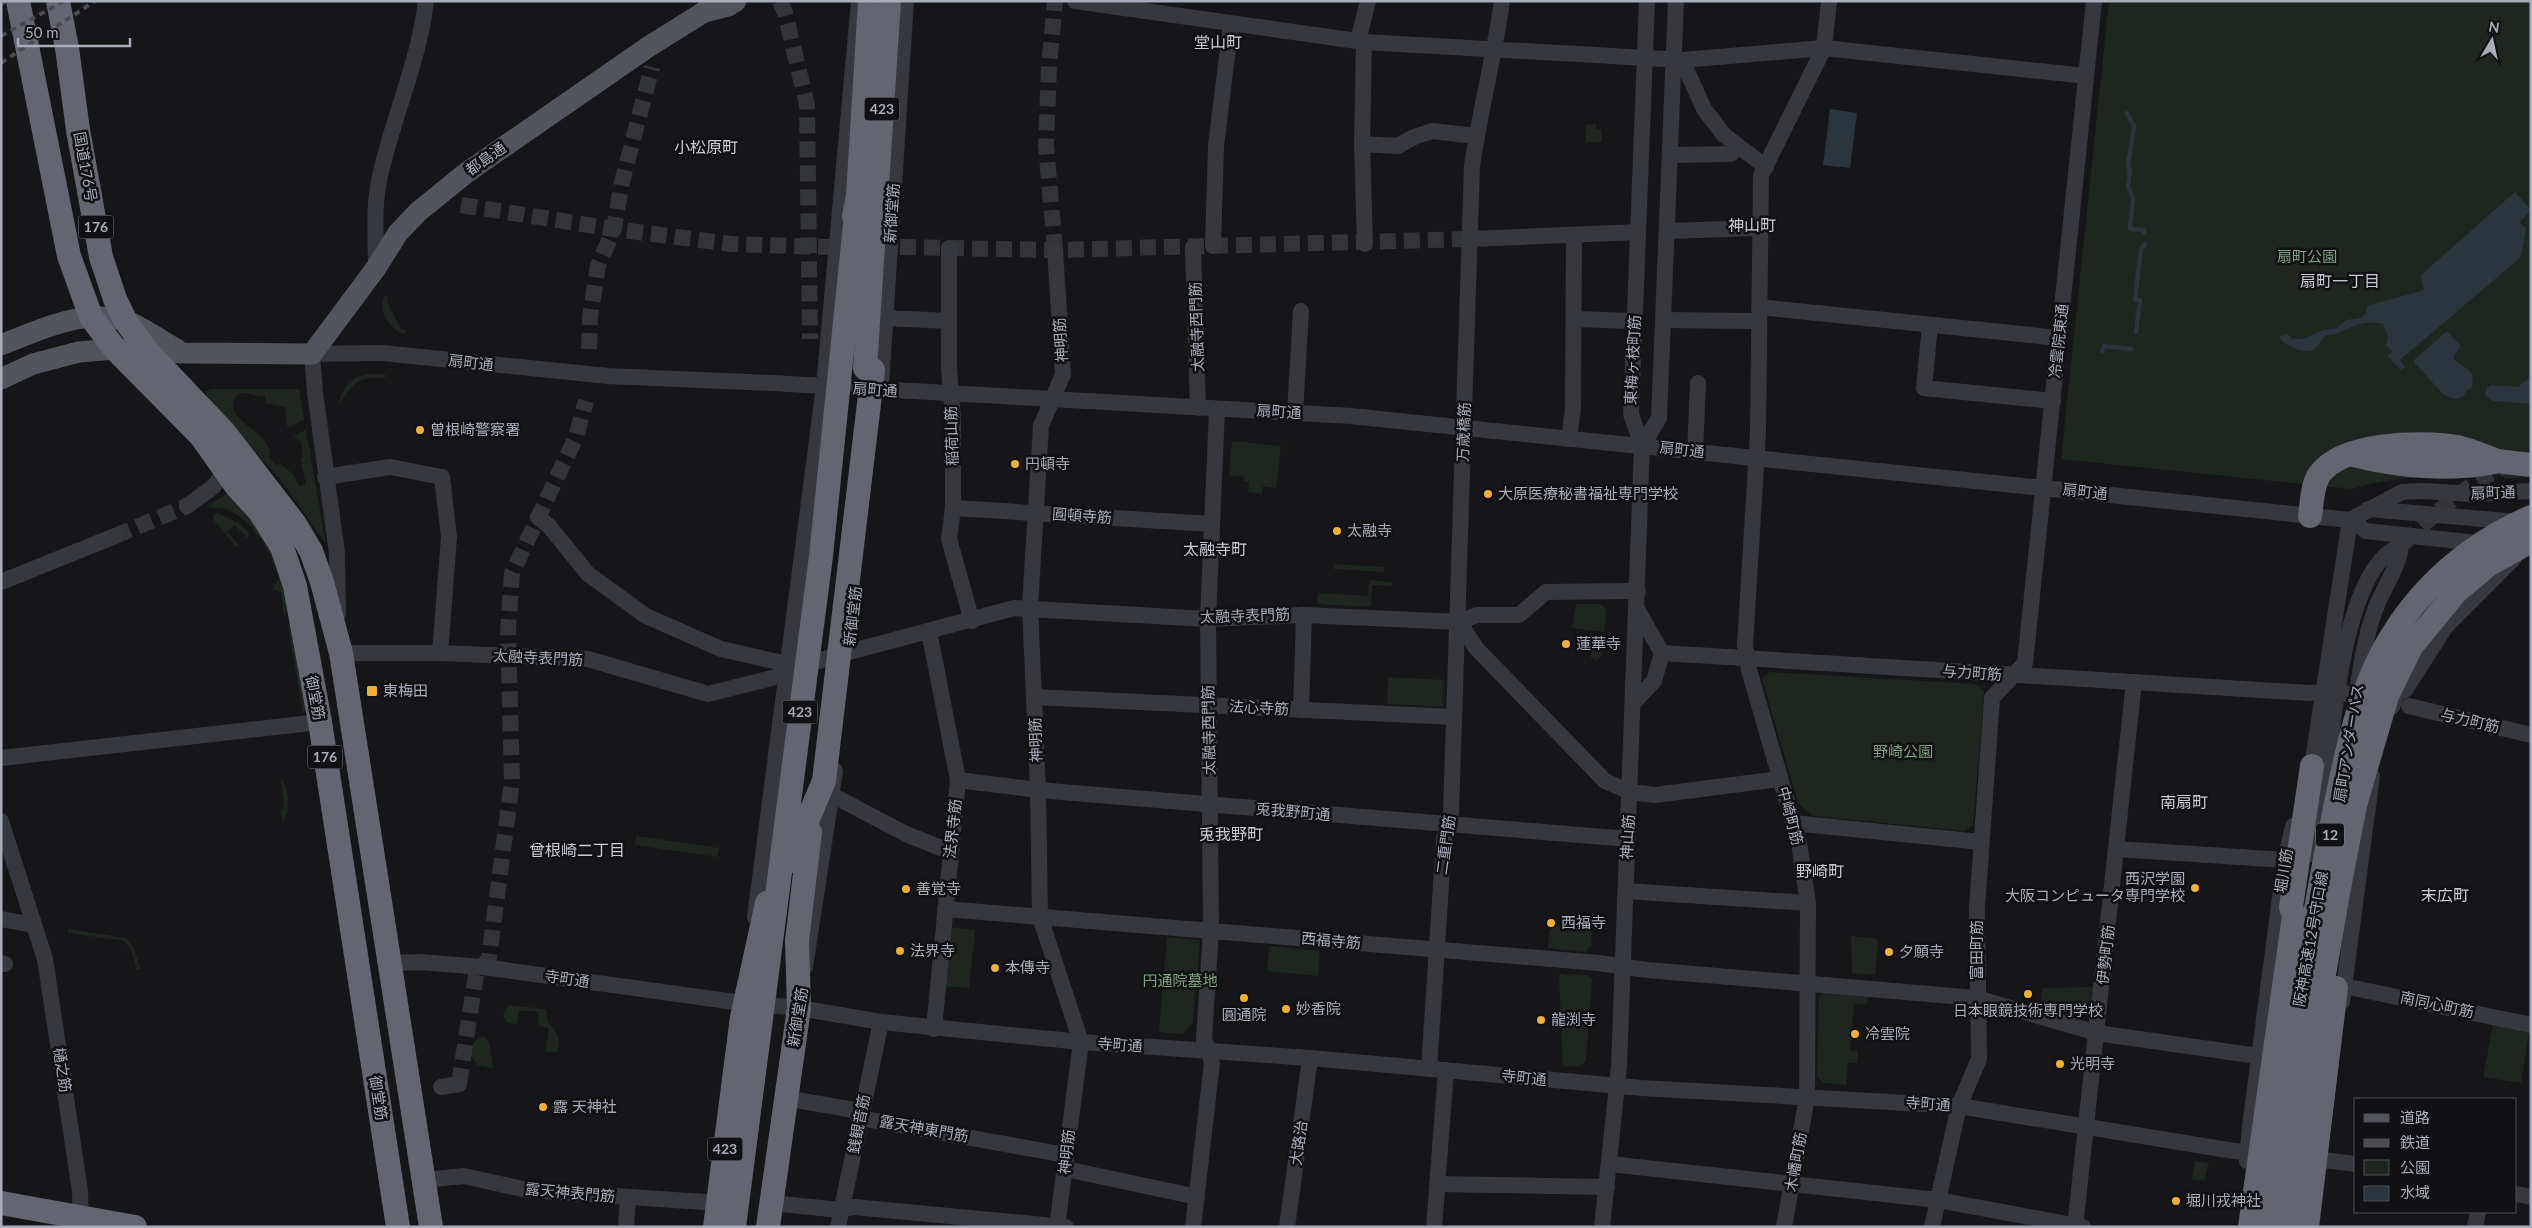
<svg xmlns="http://www.w3.org/2000/svg" width="2532" height="1228" viewBox="0 0 2532 1228" font-family="Lato,'Noto Sans JP',sans-serif">
	<rect width="100%" height="100%" fill="#161618"/>
	<g fill="#1e261f">
		<path d="M2109 1H2531V476L2504 479V476L2463 474 2458 479C2422 475 2386 478 2352 489L2061 459Z"/>
		<path d="M1596 124V129H1602V142H1586V125Z"/>
		<path d="M385 295 388 297 387 301 400 328 406 331 405 334C390 331 377 310 385 295Z"/>
		<path d="M367 374H385V378C357 376 354 383 339 405L341 395 348 383 350 384 355 378Z"/>
		<path d="M212 389H299L304 420 290 427 287 426 285 407 265 403V396C255 396 248 393 239 393 219 413 255 428 265 441 267 444 269 448 270 452L269 457 276 465 280 464 293 474 299 486 306 484 300 458 303 457 301 442 294 436 306 430 326 544 281 480 207 399 206 391Z"/>
		<path d="M1232 441 1281 446 1276 488 1263 486 1262 494 1248 492 1249 482 1244 481V477L1229 475Z"/>
		<path d="M228 493 267 539 291 612 283 613 282 593 273 589 279 577C270 551 254 521 228 510 221 507 211 509 206 507Z"/>
		<path d="M218 513 240 524 250 534 247 538 235 525 227 531 239 546 236 547 213 519 214 515Z"/>
		<path d="M1334 564 1384 567V572L1334 569Z"/>
		<path d="M1369 580 1392 582V586L1372 585 1371 607 1317 604 1318 593 1368 596Z"/>
		<path d="M1576 604H1600L1606 609 1604 632 1572 628Z"/>
		<path d="M293 624 306 710 303 713 288 625Z"/>
		<path d="M1600 637 1603 652 1597 661 1591 658V650L1596 638Z"/>
		<path d="M1768 672 1976 684 1984 692 1973 825 1965 831 1813 816 1798 803 1762 679Z"/>
		<path d="M1388 677 1444 680 1443 707 1387 704Z"/>
		<path d="M281 778C290 792 290 807 283 823L281 809H284Z"/>
		<path d="M636 836 719 848 717 857 635 845Z"/>
		<path d="M1550 926 1592 929 1591 946 1585 952 1548 948Z"/>
		<path d="M947 927 975 930 969 988 941 986Z"/>
		<path d="M68 929 126 938 134 949 141 969 137 970 131 950 124 941 68 933Z"/>
		<path d="M1851 936 1878 939 1875 975 1852 973Z"/>
		<path d="M1167 937 1200 940 1193 1023 1183 1034 1159 1032Z"/>
		<path d="M1269 946 1320 951 1318 976 1267 971Z"/>
		<path d="M1559 974 1588 975 1592 979 1586 1061 1579 1067 1563 1066Z"/>
		<path d="M2092 987 2091 1010 2084 1015 2041 1003 2043 988Z"/>
		<path d="M1825 991 1868 994 1867 1005 1854 1003 1850 1050 1858 1051 1857 1063H1848L1846 1085 1824 1083 1817 1076 1819 997Z"/>
		<path d="M509 1005 544 1009 547 1012V1021C556 1032 562 1037 557 1052H545L549 1029 538 1025 539 1016 536 1011H519L516 1024 507 1023 503 1015Z"/>
		<path d="M2493 1025 2529 1032 2521 1083 2483 1077Z"/>
		<path d="M479 1037H485L490 1045 493 1068 477 1065 471 1055 473 1044Z"/>
		<path d="M2195 1161 2209 1163 2204 1181 2192 1179Z"/>
	</g>
	<g fill="#2c353c">
		<path d="M1830 109 1857 113 1850 168 1823 165Z"/>
		<path d="M2515 192 2531 210 2520 222 2526 229 2521 257 2400 360 2405 367 2401 370 2387 355 2392 352 2386 345 2388 336 2383 324C2364 319 2351 327 2336 334 2333 335 2329 334 2325 336 2320 340 2319 347 2313 350 2303 355 2284 345 2279 337L2287 334 2293 339H2304L2323 330 2337 328 2346 320 2361 318 2366 313 2367 306 2424 290 2421 275Z"/>
		<path d="M2447 331 2461 346 2453 358C2463 370 2478 367 2471 389L2467 390 2464 396C2456 400 2449 399 2442 393L2414 362V360Z"/>
		<path d="M2531 376V404L2493 401 2485 395 2487 388 2491 385 2518 387Z"/>
	</g>
	<g fill="none" stroke-linecap="round" stroke-linejoin="round">
		<g stroke="#2c353c" stroke-width="4.5">
			<path d="M2127 113 2134 126 2128 166 2130 171 2128 186 2133 198 2130 229 2144 230V233"/>
			<path d="M2136 332 2140 300H2135L2141 249 2145 244"/>
			<path d="M2102 351 2104 346 2131 349"/>
		</g>
		<g stroke="#333438" stroke-width="16" stroke-dasharray="16 8" stroke-linecap="butt">
			<path d="M780 1 785 13 807 105 810 339"/>
			<path d="M461 205 614 229 731 244 830 247"/>
			<path d="M900 247 1055 250 1470 239"/>
			<path d="M1055 250 1046 145 1049 66 1055 1"/>
			<path d="M589 349 590 317 598 266 614 229 622 182 652 67"/>
			<path d="M115 536 187 506"/>
			<path d="M2404 543C2435 514 2467 483 2506 466"/>
			<path d="M459 1084 476 975 489 958 512 781 508 631 512 573 576 437 586 401"/>
		</g>
		<g stroke="#37383d" stroke-width="16">
			<path d="M1075 1 1364 42 1682 60 1824 48 2086 76"/>
			<path d="M1647 1 1631 414 1642 446 1659 418 1676 1"/>
			<path d="M1358 41 1368 1"/>
			<path d="M1364 42 1362 144 1365 244"/>
			<path d="M1682 60 1704 109 1724 135 1766 167"/>
			<path d="M1362 144 1398 146 1414 137 1432 131 1476 136"/>
			<path d="M1670 155 1731 154 1737 146"/>
			<path d="M1667 231 1760 228"/>
			<path d="M1470 239 1638 232"/>
			<path d="M1213 246 1216 146 1231 24"/>
			<path d="M1193 247 1198 408"/>
			<path d="M949 248V368L953 420V508L949 539 972 621"/>
			<path d="M1055 250 1063 374 1041 426 1030 607 1038 790 1040 917 1081 1042 1057 1227"/>
			<path d="M376 268C376 238 373 206 380 176 393 117 419 61 426 1"/>
			<path d="M1759 307 2059 338"/>
			<path d="M885 318 949 321"/>
			<path d="M1574 319 1635 321"/>
			<path d="M1664 320 1759 321"/>
			<path d="M1930 325 1924 388 2053 401"/>
			<path d="M881 384 906 1"/>
			<path d="M1295 412 1301 311"/>
			<path d="M1569 439 1573 407 1574 235"/>
			<path d="M1695 452 1698 383"/>
			<path d="M325 477 390 467 442 477 449 537 440 653"/>
			<path d="M187 506 213 487 226 471"/>
			<path d="M953 508 1211 524"/>
			<path d="M2368 509 2518 522"/>
			<path d="M538 517 549 526 588 574 646 616 721 649 778 662"/>
			<path d="M2350 520 2366 531 2486 544"/>
			<path d="M1 582 115 536"/>
			<path d="M1638 611 1662 653 2310 693 2330 691"/>
			<path d="M338 614 337 553 315 392 312 354 382 353 608 376 772 383 1351 416 2350 520 2402 492 2423 491 2474 494 2531 491"/>
			<path d="M1459 622 1476 648 1605 781 1630 792 1655 795 1780 779"/>
			<path d="M929 631 958 780 934 1029"/>
			<path d="M341 653H440L588 659 708 694 776 677 787 670 849 652 1014 608 1208 619 1304 615 1459 622 1477 615H1519L1546 592 1638 591"/>
			<path d="M1034 697 1454 717"/>
			<path d="M1634 702 1654 681 1662 653"/>
			<path d="M2409 706 2531 735"/>
			<path d="M2392 707 2396 694 2405 690 2446 626 2514 558"/>
			<path d="M1301 710 1304 615"/>
			<path d="M1 758 320 722"/>
			<path d="M2308 774 2312 766 2350 520"/>
			<path d="M958 780 1038 790 1628 839"/>
			<path d="M832 795 906 834 951 852"/>
			<path d="M1 821 45 959 80 1191 81 1226"/>
			<path d="M1793 823 1981 842"/>
			<path d="M2117 849 2285 860"/>
			<path d="M2309 854C2315 831 2321 807 2325 784 2333 731 2343 565 2401 546 2398 569 2383 588 2375 610 2365 637 2361 665 2357 693"/>
			<path d="M1626 891 1808 903"/>
			<path d="M945 909 1599 963 1647 970 1976 998 2097 1033 2258 1056"/>
			<path d="M755 917 824 386 859 1"/>
			<path d="M1 919 34 925"/>
			<path d="M1 963 5 964"/>
			<path d="M388 963 420 962 483 967 735 1002 799 1008 881 1022 1081 1042 1310 1058 1642 1088 1959 1106 2234 1151 2269 1154"/>
			<path d="M805 967 835 771"/>
			<path d="M2344 986 2531 1025"/>
			<path d="M2342 1002 2372 776"/>
			<path d="M1429 1069 1444 839 1451 812 1472 166C1480 111 1494 57 1502 1"/>
			<path d="M441 1087 459 1084"/>
			<path d="M785 1098 854 1110 860 1118 1066 1155"/>
			<path d="M2306 1158 2356 1164"/>
			<path d="M2247 1161 2250 1126 2285 860 2293 826"/>
			<path d="M1610 1164 1938 1200 2083 1227"/>
			<path d="M1066 1169 1197 1197"/>
			<path d="M424 1180 464 1176 527 1190 718 1203"/>
			<path d="M1438 1184 1607 1187"/>
			<path d="M2516 1194 2531 1197"/>
			<path d="M772 1203 840 1210 854 1207 1066 1227"/>
			<path d="M626 1227 628 1198"/>
			<path d="M838 1227 881 1022"/>
			<path d="M1193 1227 1212 1063 1204 1039 1211 930 1208 619 1217 409"/>
			<path d="M1287 1227 1310 1058"/>
			<path d="M1434 1227 1446 1070"/>
			<path d="M1602 1227 1619 1066 1642 446"/>
			<path d="M1784 1227 1807 1097 1808 903 1799 843 1749 670 1745 645 1758 432 1761 175 1824 48 1829 1"/>
			<path d="M1932 1227 1959 1106 1979 1059 1977 907 1992 698 2025 663 2094 1"/>
			<path d="M2075 1227 2134 682"/>
			<path d="M2475 1227 2478 1212"/>
		</g>
		<g stroke="#53555c" stroke-width="21">
			<path d="M704 12 728 6 736 1"/>
			<path d="M1 345C40 330 81 309 124 320 140 325 163 342 178 350"/>
			<path d="M1 379 33 364 79 352 115 349 183 353 312 354 376 268 398 233 418 212 466 173 648 47 704 12 713 1"/>
		</g>
		<g stroke="#63666e" stroke-width="24">
			<path d="M18 1 69 256 91 317 115 349 201 436 237 487 260 512 282 547 295 586 320 722 398 1227"/>
			<path d="M58 1 67 48 78 130 101 257 115 299 125 320 147 351 224 432 295 524 311 551 322 582 341 653 431 1227"/>
			<path d="M854 216 858 196 870 1"/>
			<path d="M865 368 889 1"/>
			<path d="M2354 455C2397 466 2451 471 2494 462"/>
			<path d="M2310 516C2312 503 2312 486 2319 475 2342 442 2422 441 2457 447 2471 450 2484 456 2497 461"/>
			<path d="M2283 994 2294 916 2291 907 2312 766"/>
			<path d="M1 1203 135 1227"/>
			<path d="M715 1227 742 1017 767 903"/>
			<path d="M768 1227 799 1008 797 941"/>
		</g>
		<g stroke="#4a4c52" stroke-width="4" stroke-dasharray="6 5" stroke-linecap="butt">
			<path d="M1 4 6 1"/>
			<path d="M1 36 64 1"/>
			<path d="M1 63 95 1"/>
		</g>
		<path stroke="#37383d" stroke-width="16" d="M2330 691 2367 697"/>
		<g stroke="#63666e" stroke-width="24">
			<path d="M2497 461 2531 465"/>
			<path d="M790 861 824 781 873 370"/>
			<path d="M797 941 810 832"/>
			<path d="M734 1227 821 556 858 196"/>
			<path d="M2250 1227 2283 994"/>
			<path d="M2267 1227C2285 1100 2303 974 2327 849 2341 780 2352 706 2387 644 2421 585 2470 544 2531 517"/>
			<path d="M2286 1227 2312 1043 2339 888 2355 805 2387 696 2411 647 2456 592 2488 565 2531 541"/>
			<path d="M2307 1227 2336 988"/>
		</g>
	</g>
	<g fill="#f2b134" stroke="#111113" stroke-width="2">
		<circle cx="420" cy="430" r="5"/>
		<circle cx="1015" cy="464" r="5"/>
		<circle cx="1488" cy="494" r="5"/>
		<circle cx="1337" cy="531" r="5"/>
		<circle cx="1566" cy="644" r="5"/>
		<rect x="366" y="685" width="12" height="12" rx="2.5"/>
		<circle cx="2195" cy="888" r="5"/>
		<circle cx="906" cy="889" r="5"/>
		<circle cx="1551" cy="923" r="5"/>
		<circle cx="900" cy="951" r="5"/>
		<circle cx="1889" cy="952" r="5"/>
		<circle cx="995" cy="968" r="5"/>
		<circle cx="2028" cy="994" r="5"/>
		<circle cx="1244" cy="998" r="5"/>
		<circle cx="1286" cy="1009" r="5"/>
		<circle cx="1541" cy="1020" r="5"/>
		<circle cx="1855" cy="1034" r="5"/>
		<circle cx="2060" cy="1064" r="5"/>
		<circle cx="543" cy="1107" r="5"/>
		<circle cx="2176" cy="1201" r="5"/>
	</g>
	<g text-anchor="middle" stroke-width="5" stroke-linejoin="round" paint-order="stroke">
		<g fill="#111113" stroke="#7b7e86" stroke-width="1">
			<rect x="864.5" y="97.5" width="35" height="23" rx="4"/>
			<rect x="78.5" y="215.5" width="35" height="23" rx="4"/>
			<rect x="782.5" y="700.5" width="35" height="23" rx="4"/>
			<rect x="307.5" y="745.5" width="35" height="23" rx="4"/>
			<rect x="2316" y="823.5" width="28" height="23" rx="4"/>
			<rect x="707.5" y="1137.5" width="35" height="23" rx="4"/>
		</g>
		<g font-size="14" font-weight="bold" fill="#a8adb8">
			<text x="882" y="114">423</text>
			<text x="96" y="232">176</text>
			<text x="800" y="717">423</text>
			<text x="325" y="762">176</text>
			<text x="2330" y="840">12</text>
			<text x="725" y="1154">423</text>
		</g>
		<g font-size="15" fill="#a8adb8" stroke="#111113">
			<text transform="translate(486 159) rotate(-35)" y="5">都島通</text>
			<text transform="translate(85 167) rotate(80)" y="5">国道176号</text>
			<text transform="translate(892 213) rotate(-86)" y="5">新御堂筋</text>
			<text transform="translate(1197 327) rotate(-92)" y="5">太融寺西門筋</text>
			<text transform="translate(1061 340) rotate(-94)" y="5">神明筋</text>
			<text transform="translate(2059 341) rotate(-84)" y="5">冷雲院東通</text>
			<text transform="translate(1633 360) rotate(-87)" y="5">東梅ヶ枝町筋</text>
			<text transform="translate(471 363) rotate(6)" y="5">扇町通</text>
			<text transform="translate(875 390) rotate(4)" y="5">扇町通</text>
			<text transform="translate(1279 412) rotate(3)" y="5">扇町通</text>
			<text transform="translate(1464 432) rotate(-88)" y="5">万歳橋筋</text>
			<text transform="translate(952 436) rotate(-92)" y="5">稲荷山筋</text>
			<text transform="translate(1682 450) rotate(6)" y="5">扇町通</text>
			<text transform="translate(2085 492) rotate(6)" y="5">扇町通</text>
			<text transform="translate(2493 493) rotate(-2)" y="5">扇町通</text>
			<text transform="translate(1082 516) rotate(4)" y="5">圓頓寺筋</text>
			<text transform="translate(853 616) rotate(-83)" y="5">新御堂筋</text>
			<text transform="translate(1245 616) rotate(-2)" y="5">太融寺表門筋</text>
			<text transform="translate(538 658) rotate(3)" y="5">太融寺表門筋</text>
			<text transform="translate(1972 673) rotate(4)" y="5">与力町筋</text>
			<text transform="translate(315 698) rotate(79)" y="5">御堂筋</text>
			<text transform="translate(1259 708) rotate(3)" y="5">法心寺筋</text>
			<text transform="translate(2470 721) rotate(13)" y="5">与力町筋</text>
			<text transform="translate(1209 730) rotate(-91)" y="5">太融寺西門筋</text>
			<text transform="translate(1036 740) rotate(-92)" y="5">神明筋</text>
			<text transform="translate(2349 743) rotate(-81)" y="5">扇町アンダーパス</text>
			<text transform="translate(1293 812) rotate(5)" y="5">兎我野町通</text>
			<text transform="translate(1790 816) rotate(75)" y="5">中崎町筋</text>
			<text transform="translate(953 829) rotate(-84)" y="5">法界寺筋</text>
			<text transform="translate(1628 837) rotate(-87)" y="5">神山筋</text>
			<text transform="translate(1446 845) rotate(-82)" y="5">二重門筋</text>
			<text transform="translate(2284 871) rotate(-81)" y="5">堀川筋</text>
			<text transform="translate(2311 939) rotate(-80)" y="5">阪神高速12号守口線</text>
			<text transform="translate(1331 941) rotate(5)" y="5">西福寺筋</text>
			<text transform="translate(1977 950) rotate(-90)" y="5">富田町筋</text>
			<text transform="translate(2106 955) rotate(-84)" y="5">伊勢町筋</text>
			<text transform="translate(567 979) rotate(8)" y="5">寺町通</text>
			<text transform="translate(2437 1005) rotate(12)" y="5">南同心町筋</text>
			<text transform="translate(798 1017) rotate(-81)" y="5">新御堂筋</text>
			<text transform="translate(1120 1045) rotate(4)" y="5">寺町通</text>
			<text transform="translate(62 1070) rotate(81)" y="5">樋之筋</text>
			<text transform="translate(1524 1078) rotate(6)" y="5">寺町通</text>
			<text transform="translate(378 1098) rotate(81)" y="5">御堂筋</text>
			<text transform="translate(1928 1104) rotate(4)" y="5">寺町通</text>
			<text transform="translate(859 1124) rotate(-79)" y="5">銭観音筋</text>
			<text transform="translate(924 1129) rotate(10)" y="5">露天神東門筋</text>
			<text transform="translate(1299 1143) rotate(-82)" y="5">大路治</text>
			<text transform="translate(1067 1152) rotate(-84)" y="5">神明筋</text>
			<text transform="translate(1796 1162) rotate(-80)" y="5">木幡町筋</text>
			<text transform="translate(570 1193) rotate(5)" y="5">露天神表門筋</text>
		</g>
		<g font-size="15" fill="#7fa381" stroke="#111113">
			<text x="2307" y="262">扇町公園</text>
			<text x="1903" y="757">野崎公園</text>
			<text x="1180" y="986">円通院墓地</text>
		</g>
		<g font-size="15" fill="#a8adb8" stroke="#111113" text-anchor="start">
			<text x="430" y="435">曽根崎警察署</text>
			<text x="1025" y="469">円頓寺</text>
			<text x="1498" y="499">大原医療秘書福祉専門学校</text>
			<text x="1347" y="536">太融寺</text>
			<text x="1576" y="649">蓮華寺</text>
			<text x="383" y="696">東梅田</text>
			<text x="2185" y="884" text-anchor="end">西沢学園<tspan x="2185" dy="17">大阪コンピュータ専門学校</tspan></text>
			<text x="916" y="894">善覚寺</text>
			<text x="1561" y="928">西福寺</text>
			<text x="910" y="956">法界寺</text>
			<text x="1899" y="957">夕願寺</text>
			<text x="1005" y="973">本傳寺</text>
			<text x="1296" y="1014">妙香院</text>
			<text x="2028" y="1016" text-anchor="middle">日本眼鏡技術専門学校</text>
			<text x="1244" y="1020" text-anchor="middle">圓通院</text>
			<text x="1551" y="1025">龍渕寺</text>
			<text x="1865" y="1039">冷雲院</text>
			<text x="2070" y="1069">光明寺</text>
			<text x="553" y="1112">露 天神社</text>
			<text x="2186" y="1206">堀川戎神社</text>
		</g>
		<g font-size="16" fill="#c9ccd4" stroke="#111113">
			<text x="1218" y="48">堂山町</text>
			<text x="706" y="153">小松原町</text>
			<text x="1752" y="231">神山町</text>
			<text x="2340" y="287">扇町一丁目</text>
			<text x="1215" y="555">太融寺町</text>
			<text x="2184" y="808">南扇町</text>
			<text x="1231" y="840">兎我野町</text>
			<text x="577" y="856">曾根崎二丁目</text>
			<text x="1820" y="877">野崎町</text>
			<text x="2445" y="901">末広町</text>
		</g>
	</g>
	<rect width="2532" height="1228" fill="none" stroke="#a8adb8" stroke-width="5"/>
	<rect x="2354" y="1098" width="162" height="115" fill="#111113" stroke="#4d4f55"/>
	<rect x="2364" y="1114" width="25" height="8" fill="#53555c" stroke="#4d4f55"/>
	<text x="2400" y="1123" font-size="15" fill="#a8adb8">道路</text>
	<rect x="2364" y="1139" width="25" height="8" fill="#4a4c52" stroke="#4d4f55"/>
	<text x="2400" y="1148" font-size="15" fill="#a8adb8">鉄道</text>
	<rect x="2364" y="1160" width="25" height="15" fill="#1e261f" stroke="#4d4f55"/>
	<text x="2400" y="1173" font-size="15" fill="#a8adb8">公園</text>
	<rect x="2364" y="1186" width="25" height="15" fill="#2c353c" stroke="#4d4f55"/>
	<text x="2400" y="1198" font-size="15" fill="#a8adb8">水域</text>
	<g transform="translate(2492 40) rotate(9)" stroke="#111113" stroke-width="4" paint-order="stroke">
	<path d="M0-4L9 19L0 12L-9 19Z" fill="#a8adb8"/>
	<text y="-8" font-size="14" font-weight="bold" text-anchor="middle" fill="#a8adb8">N</text>
	</g>
	<path d="M18 38v8h112v-8" fill="none" stroke="#a8adb8" stroke-width="2.5"/>
	<text x="25" y="38" font-size="15" fill="#a8adb8" stroke="#111113" stroke-width="4" paint-order="stroke">50 m</text>
</svg>
